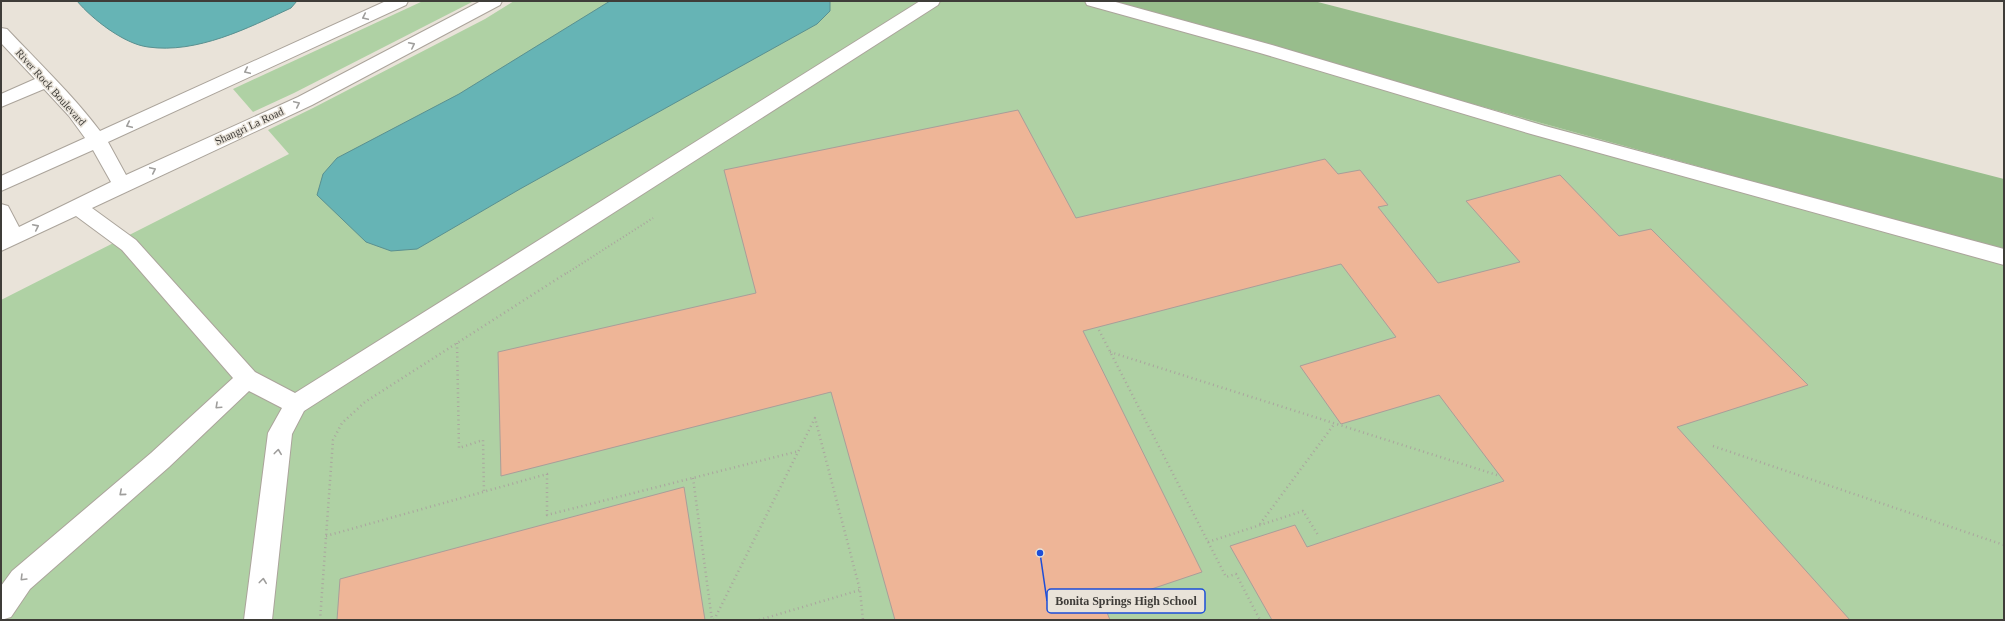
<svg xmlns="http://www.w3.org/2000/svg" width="2005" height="621" viewBox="0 0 2005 621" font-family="'Times New Roman',serif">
	<rect width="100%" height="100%" fill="#e9e3d9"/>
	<g fill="#afd1a4">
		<path d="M423 1H474L294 93 253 112 233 89Z"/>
		<path d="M514 1H1100L2004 251V620H1V300L289 154 268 130 313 108 485 19Z"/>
	</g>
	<path fill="#98bd8c" d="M1100 1H1314L2004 179V251Z"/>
	<g fill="#66b4b5" stroke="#5a9090">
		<path d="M77 1H297L291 8C248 28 197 54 148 47 124 44 92 19 77 1Z"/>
		<path d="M610 1H830V11L817 24 520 189 417 249 391 251 366 242 317 195 323 174 337 158 459 94Z"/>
	</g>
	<g fill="#eeb597" stroke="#a99e99">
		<path d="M1018 110 1076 218 1325 159 1338 174 1360 170 1388 205 1378 207 1438 283 1520 262 1466 201 1560 175 1619 236 1651 229 1808 385 1677 427 1850 620H1272L1230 546 1295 525 1307 547 1504 481 1439 395 1341 424 1300 366 1396 337 1341 264 1083 331 1202 572 1104 605 1110 620H895L831 392 501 476 498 352 756 293 724 170Z"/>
		<path d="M684 487 705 620H337L340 579Z"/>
	</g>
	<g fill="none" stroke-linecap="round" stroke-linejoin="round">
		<defs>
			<g id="minor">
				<path d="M386 1H408L406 5 108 142 126 175 298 97 481 1H502L500 5 312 105 92 208 136 240 255 372 295 393 920 1H940L938 5 304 411 292 434 272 620H244L268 433 282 408 249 391 169 467 30 589 11 617 1 620V586L12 571 151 453 233 378 122 250 76 216 1 251V204L8 206 19 227 111 182 93 150 1 191V176L85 138 69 116 44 89 1 107V94L35 79 1 43V28L7 29C39 63 72 94 100 131Z"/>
				<path d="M1085 1H1112L1272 45 1545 126 2004 249V265L1531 134 1260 53 1087 5Z"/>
			</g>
		</defs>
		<use href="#minor" stroke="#aba49b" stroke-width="2"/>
		<path stroke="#aaa59e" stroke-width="2" stroke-dasharray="1 2.5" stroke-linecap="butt" d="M567 273 653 218"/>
		<g stroke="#aaa59e" stroke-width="2.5" stroke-dasharray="1 3.5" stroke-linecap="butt">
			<path d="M1099 330 1226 577 1236 574 1260 620"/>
			<path d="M457 343 459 448 483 440 484 492"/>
			<path d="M1110 352 1500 476"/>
			<path d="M1713 446 2004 545"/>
			<path d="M693 478 712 620"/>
			<path d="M1260 524 1335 423"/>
			<path d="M326 536 547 474V515L799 451"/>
			<path d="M1208 542 1303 511 1318 535"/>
			<path d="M320 620 333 440 342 423 365 402 568 272"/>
			<path d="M714 620 815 418 860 590 863 620"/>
			<path d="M759 620 860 590"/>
		</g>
		<use href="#minor" fill="#fff" fill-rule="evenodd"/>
	</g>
	<defs><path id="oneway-chevron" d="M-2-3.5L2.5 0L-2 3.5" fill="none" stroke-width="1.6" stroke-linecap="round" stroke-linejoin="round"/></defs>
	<g stroke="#9f9e9c">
		<use href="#oneway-chevron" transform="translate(365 17) rotate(155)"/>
		<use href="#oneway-chevron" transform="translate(412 45) rotate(-27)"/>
		<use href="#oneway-chevron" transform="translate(247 71) rotate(155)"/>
		<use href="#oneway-chevron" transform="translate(297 104) rotate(-25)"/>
		<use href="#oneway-chevron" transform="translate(129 125) rotate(155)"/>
		<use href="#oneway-chevron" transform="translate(153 170) rotate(-25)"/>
		<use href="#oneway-chevron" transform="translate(36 227) rotate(-26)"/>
		<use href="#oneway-chevron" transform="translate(218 406) rotate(137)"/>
		<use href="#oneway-chevron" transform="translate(278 452) rotate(-83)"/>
		<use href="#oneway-chevron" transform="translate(122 493) rotate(139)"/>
		<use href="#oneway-chevron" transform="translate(23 578) rotate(135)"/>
		<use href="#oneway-chevron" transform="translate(263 581) rotate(-83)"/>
	</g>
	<g text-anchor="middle" stroke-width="3" stroke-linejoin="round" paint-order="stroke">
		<g font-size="11" fill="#3f3d39" stroke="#e9e3d9">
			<text transform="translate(51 87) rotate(48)" y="4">River Rock Boulevard</text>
			<text transform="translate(249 126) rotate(-25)" y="4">Shangri La Road</text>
		</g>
	</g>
	<path fill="none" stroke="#1d4ed8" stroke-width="1.5" d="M1040 553L1047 601"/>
	<circle fill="#1d4ed8" stroke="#e9e3d9" stroke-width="1.5" cx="1040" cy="553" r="4"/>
	<rect fill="#e9e3d9" stroke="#1d4ed8" stroke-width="1.5" x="1047" y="589" width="158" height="24" rx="4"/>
	<g font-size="12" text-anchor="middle" font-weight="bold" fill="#3f3d39">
		<text x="1126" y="605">Bonita Springs High School</text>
	</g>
	<rect width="2005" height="621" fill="none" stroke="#3f3d39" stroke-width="4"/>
</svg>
